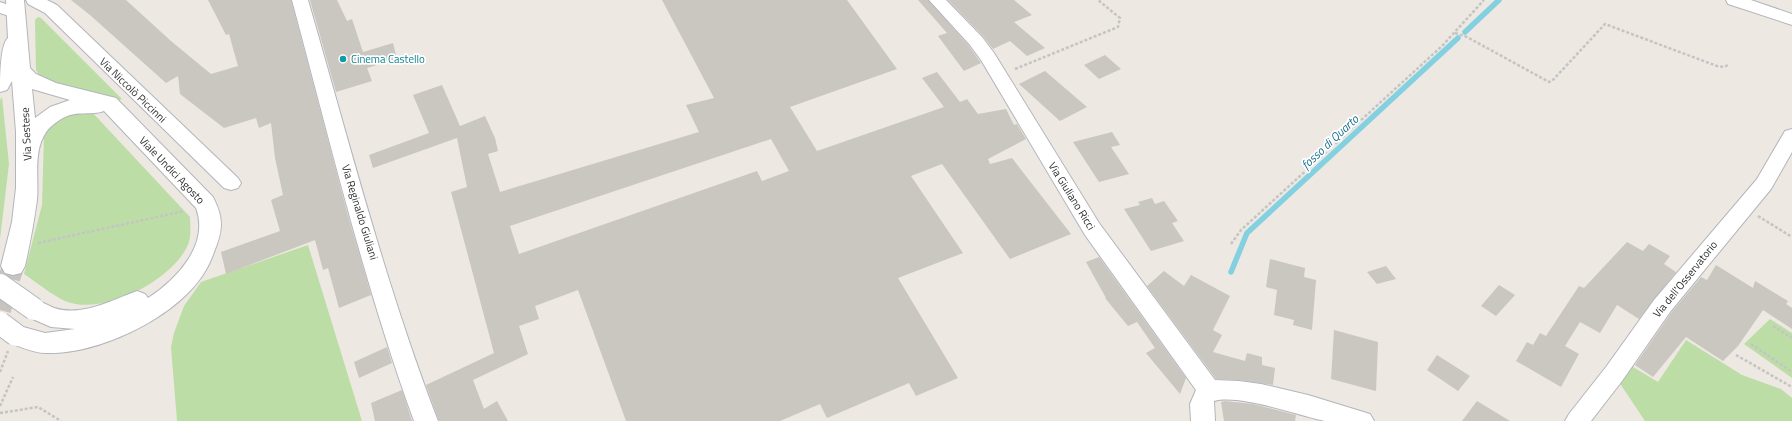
<svg xmlns="http://www.w3.org/2000/svg" width="1792" height="421" viewBox="0 0 1792 421" font-family="'Titillium Web',sans-serif">
	<rect width="100%" height="100%" fill="#ede8e2"/>
	<g fill="#bddda6">
		<path d="M38 17 41 18 122 99 117 101C98 96 44 89 36 70L35 20Z"/>
		<path d="M2 97 9 164 0 239V100Z"/>
		<path d="M91 111 190 217C190 227 192 237 187 247 170 281 105 315 68 302 57 299 35 281 24 274L42 205 44 135 54 122 70 113Z"/>
		<path d="M308 245 362 421H177L171 347 174 333 184 306 201 282Z"/>
		<path d="M1770 319 1792 333V378L1744 344Z"/>
		<path d="M1686 340 1742 375 1781 389 1792 398V421H1645L1619 382 1628 364 1658 382Z"/>
	</g>
	<g fill="none" stroke-linecap="round" stroke-linejoin="round">
		<g stroke="#83d0e1" stroke-width="5.5">
			<path d="M1465 32 1499 0"/>
			<path d="M1231 272 1247 233 1458 38"/>
		</g>
	</g>
	<g fill="#cac6c0" fill-rule="evenodd">
		<path d="M71 0H126L171 41 211 74 238 66 229 34 226 35 208 0H291L347 212 371 295 339 308 328 268 323 270 315 240 226 274 221 252 280 231 271 200 283 195 275 158 271 123 259 128 256 118 224 128 180 94 178 76 166 83 90 15Z"/>
		<path d="M310 0H337L347 21 352 19 363 52 393 43 397 59 367 68 372 81 336 92Z"/>
		<path d="M662 0H847L897 69 790 107 817 151 944 107 922 78 937 72 960 102 967 99 978 114 1006 109 1014 125 1017 124 1026 139 988 159 990 164 1012 158 1071 234 1010 259 942 164 911 176 963 253 898 278 958 378 916 396 909 383 827 418 820 404 780 421H626L578 290 535 306 539 319 519 326 528 354 473 380 484 409 497 401 508 421H439L426 385 494 353 451 192 467 187 457 138 373 168 369 155 429 133 413 95 442 85 460 126 485 116 495 138 498 151 488 154 500 192 699 132 686 105 714 98ZM771 139 789 171 762 181 757 171 519 254 510 226Z"/>
		<path d="M918 0H928L969 46 981 63 964 71 938 36 947 33Z"/>
		<path d="M948 0H1014L1032 15 1014 22 1045 48 1027 56 1010 41 993 49 983 36Z"/>
		<path d="M1105 55 1121 69 1099 79 1084 65Z"/>
		<path d="M1045 71 1087 107 1060 121 1019 84Z"/>
		<path d="M1112 132 1120 145 1111 147 1129 174 1099 182 1073 142Z"/>
		<path d="M1152 198 1155 204 1164 201 1178 221 1172 223 1184 241 1151 251 1124 209 1140 205 1138 202Z"/>
		<path d="M1627 242 1643 251 1649 244 1670 256 1664 264 1676 272 1639 319 1617 305 1600 333 1580 322 1565 346 1579 354 1561 387 1516 361 1527 342 1533 345 1540 333 1546 336 1579 286 1584 288Z"/>
		<path d="M1099 257 1186 378 1180 394 1146 353 1155 348 1137 322 1128 326 1105 298H1106L1086 262Z"/>
		<path d="M1270 259 1305 268 1304 277 1316 280 1312 330 1293 325 1294 320 1274 315 1277 290 1266 287Z"/>
		<path d="M1716 265 1753 288 1755 281 1788 301 1786 304 1792 308V329L1763 310 1738 346 1723 361 1686 337 1653 377 1635 365 1671 313 1701 277 1707 280Z"/>
		<path d="M1386 266 1396 279 1377 284 1367 272Z"/>
		<path d="M1164 271 1184 286 1191 275 1230 296 1213 330 1222 335 1213 352 1245 361 1247 353 1262 357V365L1275 368 1273 385 1239 380 1216 379 1147 286Z"/>
		<path d="M1499 285 1515 295 1496 316 1481 306Z"/>
		<path d="M1334 330 1378 342 1376 391 1331 379Z"/>
		<path d="M387 347 392 363 359 378 354 362Z"/>
		<path d="M1437 355 1470 376 1458 391 1427 370Z"/>
		<path d="M402 390 412 421H375L371 403Z"/>
		<path d="M1225 401 1253 404 1296 415 1295 421H1224L1221 402Z"/>
		<path d="M1477 401 1510 421H1462Z"/>
	</g>
	<g fill="none" stroke-linecap="round" stroke-linejoin="round">
		<path stroke="#c7c3be" stroke-width="22" stroke-dasharray="22 11" stroke-linecap="butt" d="M0 310 13 266"/>
		<defs>
			<g id="street">
				<path d="M26 0H47L57 5 238 178 241 183 238 188 231 190 224 188 45 13 28 4Z"/>
				<path d="M292 0H308C349 141 385 284 438 421H414C364 284 330 141 292 0Z"/>
				<path d="M929 0H946L982 37 994 53 1099 223 1215 380 1239 381 1261 384 1308 395 1370 414 1374 421C1358 421 1340 421 1325 421 1297 415 1240 394 1214 401L1215 421H1191L1190 404 1196 390 1085 235 981 60 970 45Z"/>
				<path d="M1726 0H1751L1792 14V25L1728 4Z"/>
				<path d="M0 2 21 9 23 13 21 17 15 18 0 13Z"/>
				<path d="M1792 129V152L1771 189 1670 312 1622 381 1591 421H1565L1569 414 1606 367 1654 300 1757 179 1785 131Z"/>
			</g>
			<path id="secondary" d="M6 0H24L30 68 36 74 56 83 116 98 213 197C224 219 223 230 214 252 211 261 206 271 200 279 170 320 97 355 45 353 33 353 19 346 7 342L4 335 7 328 16 325 45 333 75 329 51 327 26 316 22 309 26 302 34 299C41 302 48 305 54 308 82 317 112 300 137 291L145 294 148 298C176 280 210 245 196 208L104 111C91 116 78 110 63 118 56 122 49 127 45 134 33 153 39 179 37 200 34 222 30 244 25 266L21 273 13 275 5 273 1 266 12 222 16 188V132L12 81 7 90 0 92C0 80 0 44 8 38ZM32 89 70 100 50 107 35 118Z"/>
		</defs>
		<use href="#street" stroke="#b3b5bc" stroke-width="2"/>
		<use href="#secondary" stroke="#b3b5bc" stroke-width="2"/>
		<g stroke="#c4c4c4" stroke-width="2.5" stroke-dasharray="3 2" stroke-linecap="butt">
			<path d="M1455 33 1467 37 1549 82 1552 81 1605 24 1717 66 1724 67 1728 65"/>
			<path d="M1015 69 1118 27 1120 18 1098 0"/>
			<path d="M1758 216 1792 237"/>
			<path d="M38 243 184 211"/>
			<path d="M1231 244 1241 230 1442 46 1484 0"/>
			<path d="M1773 326 1792 338"/>
			<path d="M1751 344 1792 372"/>
			<path d="M1736 355 1792 387"/>
			<path d="M0 372 8 351"/>
			<path d="M0 406 13 377"/>
			<path d="M0 413 38 407 61 421"/>
		</g>
		<use href="#street" fill="#fff" fill-rule="evenodd"/>
		<use href="#secondary" fill="#fff" fill-rule="evenodd"/>
		<defs>
			<g id="secondary-bridge">
				<path d="M0 285 34 309"/>
				<path d="M0 323 16 335"/>
			</g>
		</defs>
		<use href="#secondary-bridge" stroke="#b3b5bc" stroke-width="24" stroke-linecap="butt"/>
		<use href="#secondary-bridge" stroke="#fff" stroke-width="22"/>
	</g>
	<circle fill="#0f9aa8" stroke="#fff" stroke-width="1.5" cx="343" cy="59" r="4"/>
	<g text-anchor="middle" stroke-width="3.5" stroke-linejoin="round" paint-order="stroke">
		<g font-size="11" fill="#0d838f" stroke="#fff" text-anchor="start">
			<text x="351" y="63">Cinema Castello</text>
		</g>
		<g font-size="11" fill="#2e2e2e" stroke="#fff">
			<text transform="translate(133 90) rotate(44)" y="4">Via Niccolò Piccinni</text>
			<text transform="translate(26 134) rotate(-93)" y="4">Via Sestese</text>
			<text transform="translate(172 170) rotate(46)" y="4">Viale Undici Agosto</text>
			<text transform="translate(1072 196) rotate(58)" y="4">Via Giuliano Ricci</text>
			<text transform="translate(360 212) rotate(73)" y="4">Via Reginaldo Giuliani</text>
			<text transform="translate(1685 279) rotate(-51)" y="4">Via dell'Osservatorio</text>
		</g>
		<g font-size="12" font-style="italic" fill="#1f7391" stroke="#fff">
			<text transform="translate(1330 142) rotate(-43)" y="4">fosso di Quarto</text>
		</g>
	</g>
</svg>
